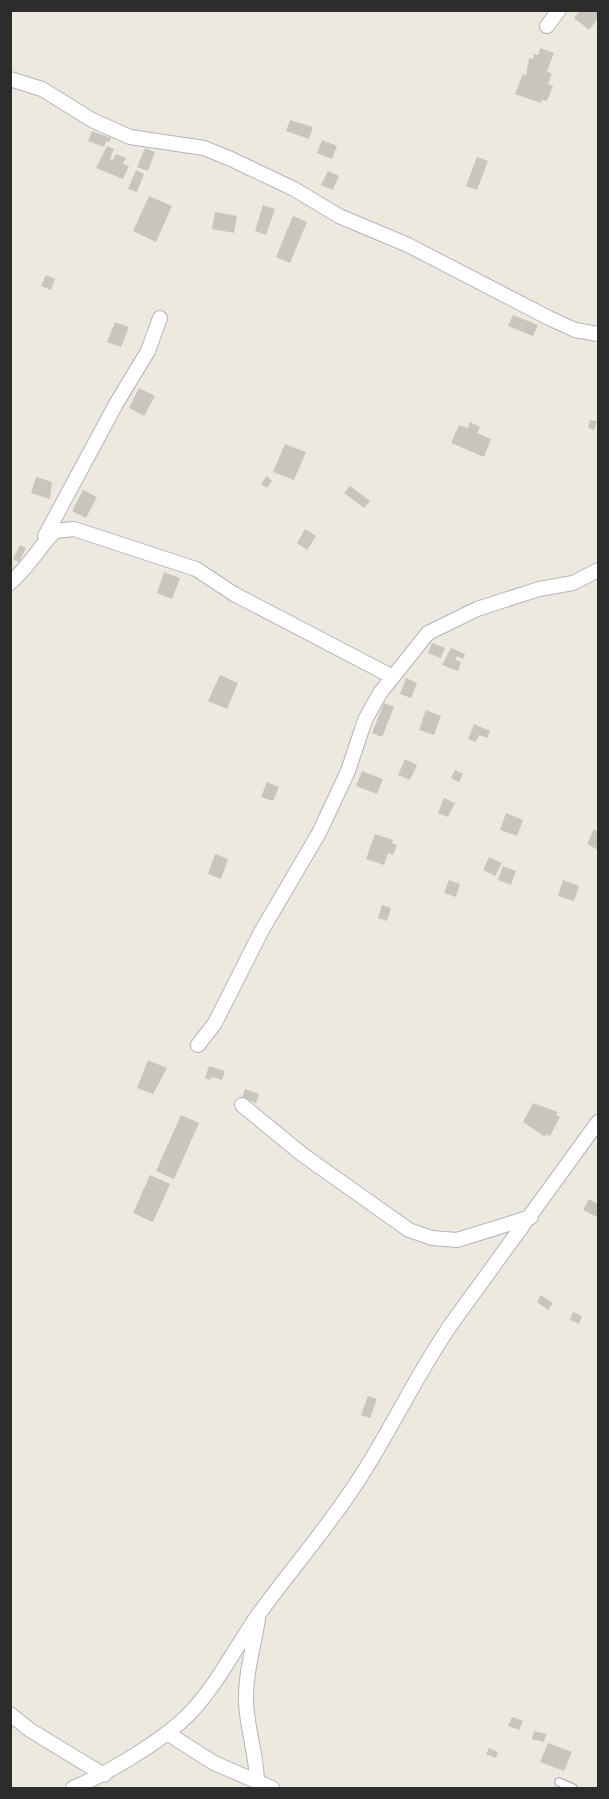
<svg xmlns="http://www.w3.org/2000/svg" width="609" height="1799" viewBox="0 0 609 1799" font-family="'Open Sans',sans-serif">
	<rect width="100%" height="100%" fill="#eee9df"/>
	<g fill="#c9c5be">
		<path d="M580 10H598V18L589 30 574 18Z"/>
		<path d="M540 48 554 53 547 71 552 74 548 84 553 86 547 101 542 100 541 103 515 94 523 74 526 76 529 58 533 59 534 54 538 55Z"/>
		<path d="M290 120 313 127 309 139 286 131Z"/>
		<path d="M92 131 111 138 109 142 106 141 104 147 88 141Z"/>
		<path d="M322 140 337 146 332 159 317 153Z"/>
		<path d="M107 146 114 149 110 159 113 160 116 154 126 158 123 164 129 166 123 179 96 168Z"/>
		<path d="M145 148 155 152 148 171 137 167Z"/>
		<path d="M477 157 488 161 477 190 466 186Z"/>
		<path d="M136 170 144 174 137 192 128 189Z"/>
		<path d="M328 171 339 176 333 190 321 185Z"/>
		<path d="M149 196 172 206 156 242 133 231Z"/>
		<path d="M263 205 275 209 266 235 255 231Z"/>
		<path d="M215 212 237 216 234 233 212 229Z"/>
		<path d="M293 216 307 222 290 263 276 257Z"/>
		<path d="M46 275 55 279 51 290 41 286Z"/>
		<path d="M513 315 538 325 533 336 508 326Z"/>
		<path d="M115 322 129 327 121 347 107 342Z"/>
		<path d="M139 388 155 396 144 416 129 408Z"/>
		<path d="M590 420 597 421 594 430 588 428Z"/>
		<path d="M470 422 480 427 477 433 491 439 484 457 451 443 459 425 468 428Z"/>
		<path d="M285 444 306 452 294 480 273 472Z"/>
		<path d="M267 476 272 481 267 488 261 484Z"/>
		<path d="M36 477 52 482 50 499 31 493Z"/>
		<path d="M350 486 370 501 364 508 344 493Z"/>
		<path d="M83 490 97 497 86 518 72 511Z"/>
		<path d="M305 529 316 536 307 550 297 543Z"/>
		<path d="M20 545 26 548 19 562 13 559Z"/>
		<path d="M164 572 180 578 172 599 157 593Z"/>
		<path d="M432 643 445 648 441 658 428 653Z"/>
		<path d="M451 648 465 654 463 659 457 656 455 660 461 662 458 671 442 665Z"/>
		<path d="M220 675 238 683 227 709 208 701Z"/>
		<path d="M406 678 417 683 411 698 400 694Z"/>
		<path d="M384 703 394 707 382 737 372 733Z"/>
		<path d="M426 710 441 716 434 735 419 730Z"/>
		<path d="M474 724 490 731 487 738 479 735 476 742 468 739Z"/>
		<path d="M405 759 417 765 410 780 398 775Z"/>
		<path d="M455 770 463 774 459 782 451 778Z"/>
		<path d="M362 771 383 779 377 794 356 786Z"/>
		<path d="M267 782 279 787 273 801 261 797Z"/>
		<path d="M444 798 455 803 448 817 438 813Z"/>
		<path d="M506 813 523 820 517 836 500 830Z"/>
		<path d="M594 829 598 832V850L587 844Z"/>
		<path d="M375 834 393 840 392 843 397 845 393 855 388 853 384 865 366 859Z"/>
		<path d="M215 854 228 859 221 879 208 874Z"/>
		<path d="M489 857 502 863 495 876 483 870Z"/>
		<path d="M503 866 516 871 511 885 498 880Z"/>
		<path d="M449 880 460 884 456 897 444 893Z"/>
		<path d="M563 880 579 886 574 901 558 896Z"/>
		<path d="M382 905 391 908 387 921 378 918Z"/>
		<path d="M148 1060 167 1068 153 1094 137 1088Z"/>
		<path d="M209 1066 225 1071 222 1080 212 1077 210 1080 205 1078Z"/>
		<path d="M245 1089 259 1094 256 1103 242 1098Z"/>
		<path d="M533 1103 558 1112 556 1115 560 1117 550 1136 546 1134 545 1137 523 1122Z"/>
		<path d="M181 1115 199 1123 174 1179 156 1171Z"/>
		<path d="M150 1175 170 1184 153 1222 133 1213Z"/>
		<path d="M589 1199 598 1204 597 1217 583 1210Z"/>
		<path d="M541 1295 553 1303 548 1310 537 1302Z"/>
		<path d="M573 1312 582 1316 579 1324 570 1320Z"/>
		<path d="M368 1396 377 1399 370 1418 361 1415Z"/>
		<path d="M512 1717 523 1721 519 1730 508 1726Z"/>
		<path d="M534 1731 546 1734 544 1742 532 1739Z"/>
		<path d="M548 1743 572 1752 564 1771 540 1762Z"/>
		<path d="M489 1748 498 1752 496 1758 486 1754Z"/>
	</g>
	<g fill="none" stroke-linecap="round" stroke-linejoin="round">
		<defs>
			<path id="lane" d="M559 1782 573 1788"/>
			<g id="street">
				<path d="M547 26 559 10"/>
				<path d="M10 79 42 89 92 120 130 137 204 148 231 159 294 189 339 216 408 245 549 318 575 330 598 334"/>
				<path d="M45 536 116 404 148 351 160 318"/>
				<path d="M10 583C28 568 39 547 55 531L74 529 196 569 234 594 393 677"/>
				<path d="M198 1045 215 1023 262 930 319 833 348 771 365 720 380 693 428 633 477 609 539 589 573 583 598 570"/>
				<path d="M242 1105 303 1155 409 1230 432 1238 457 1240 531 1217"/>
				<path d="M10 1714 30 1730 104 1775"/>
				<path d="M167 1733 214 1763 272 1788"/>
				<path d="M257 1780C256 1753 247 1728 246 1702 245 1674 254 1646 258 1619"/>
				<path d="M73 1788C107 1774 162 1741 188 1715 216 1687 235 1648 258 1615 292 1568 331 1524 361 1476 393 1426 418 1372 452 1323L598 1122"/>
			</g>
		</defs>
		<use href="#lane" stroke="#b2b4bf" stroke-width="10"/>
		<use href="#street" stroke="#b2b4bf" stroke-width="16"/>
		<use href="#lane" stroke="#fff" stroke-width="7"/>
		<use href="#street" stroke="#fff" stroke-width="14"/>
	</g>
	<rect width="609" height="1799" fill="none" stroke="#2c2c2c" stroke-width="24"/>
</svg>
